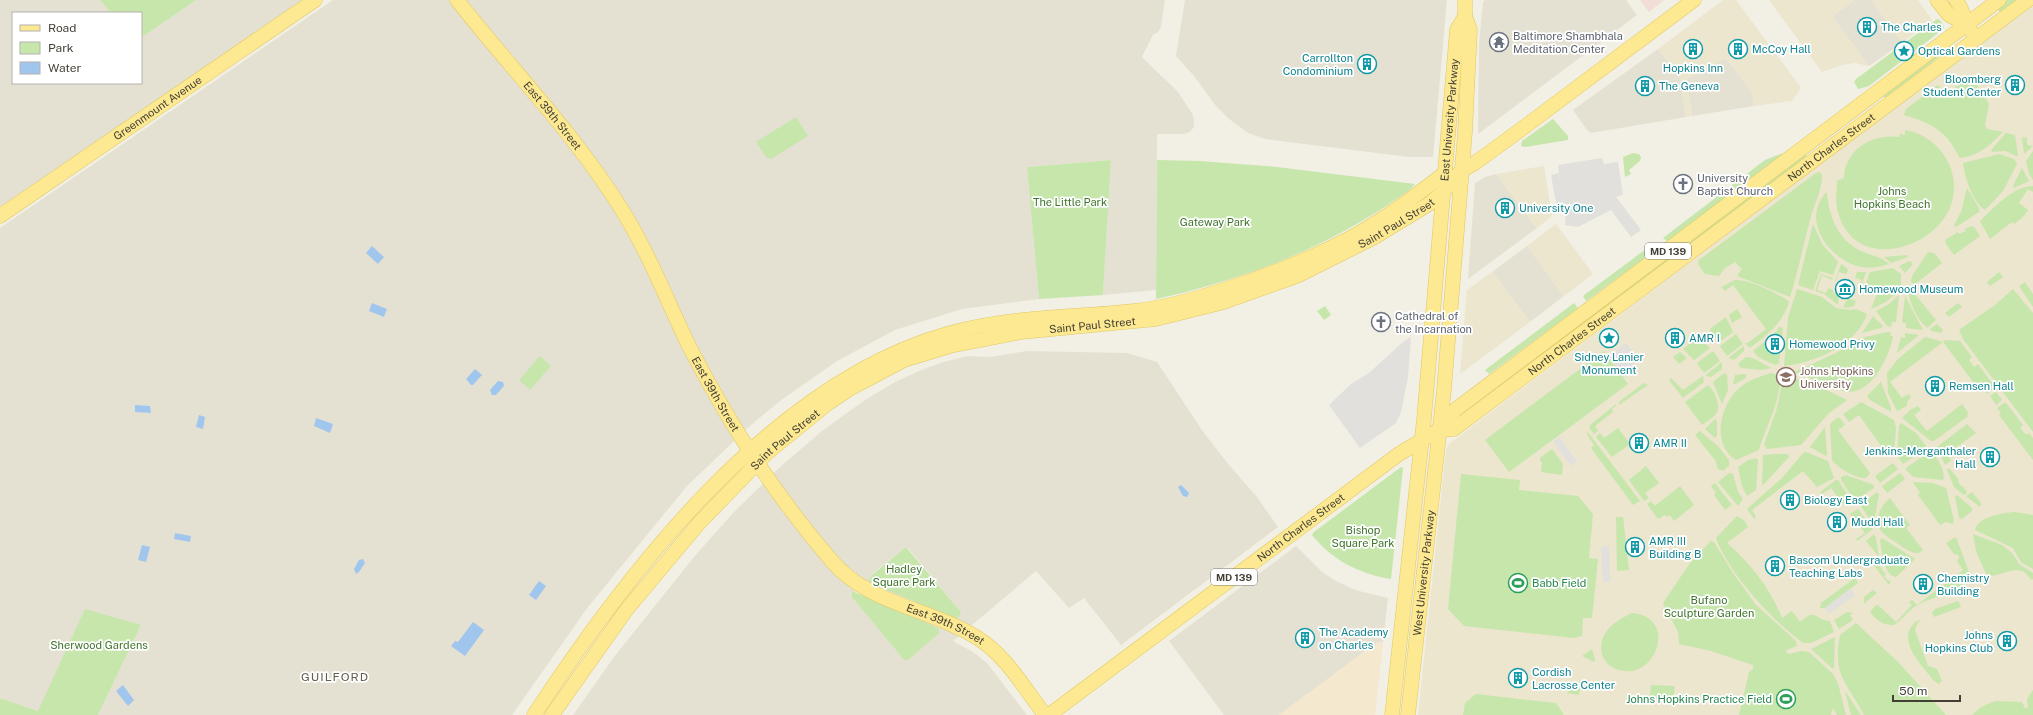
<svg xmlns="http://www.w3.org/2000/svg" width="2033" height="715" viewBox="0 0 2033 715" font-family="'Public Sans',sans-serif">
	<rect width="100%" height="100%" fill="#f2efe4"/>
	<g fill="#e5e1d2" fill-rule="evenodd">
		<path d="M0 0H100L111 13H13V83H141V38L196 0H315L0 216Z"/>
		<path d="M333 0H1165L1161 26 1159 31 1153 35 1142 57 1178 92 1193 115 1194 120V127L1190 132 1184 134H1157L1156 290 1103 295 1111 160 1027 167 1039 299 962 309 895 330 837 361 780 401 752 424 687 486 588 607 512 715H98L141 625 38 711 0 698V228Z"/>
		<path d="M1185 0H1447L1433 157H1409L1265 139 1248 133 1229 119 1216 106 1194 76 1176 56Z"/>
		<path d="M1485 0H1626L1637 15 1478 134 1479 44 1483 2Z"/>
		<path d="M1855 0H1871L1902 43 1869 66 1832 16Z"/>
		<path d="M1658 49 1680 77 1686 117 1591 133 1587 130 1573 110Z"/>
		<path d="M1726 58 1752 92 1754 106 1692 116 1687 79Z"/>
		<path d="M1496 174 1537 228 1468 279 1475 183 1485 177Z"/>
		<path d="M1527 246 1564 296 1530 322 1492 272Z"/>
		<path d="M1027 351 1127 353 1157 362 1204 433 1229 465 1257 497 1278 527 1121 645 1084 598 1069 608 1036 571 953 641 973 652 987 663 1027 715H573L614 657 694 557 733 513 780 467 822 431 865 400 895 382 919 371 943 362 968 356 990 357ZM906 547 909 549 961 612 869 579 872 574ZM855 591 878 603 904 660 851 596 850 594Z"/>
		<path d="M1296 546 1322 572 1336 581 1355 590 1388 598 1383 642 1376 643 1279 715H1224L1169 641Z"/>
	</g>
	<path fill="#f4e8ce" d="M1383 642 1375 715H1279L1376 643Z"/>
	<g fill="#ebe6cd">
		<path d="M1723 0H1736L1801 88 1792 101 1754 106 1752 92 1726 58 1687 79 1692 116 1686 117 1680 77 1658 49Z"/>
		<path d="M1769 0H1855L1832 16 1869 66 1855 63 1842 65 1822 72Z"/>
		<path d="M1871 0H1918L1932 20 1902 43Z"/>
		<path d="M2033 6V715H1418L1446 450 1449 444 1811 171Z"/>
		<path d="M1544 166 1552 216 1537 228 1496 174Z"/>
		<path d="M1556 224 1593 274 1564 296 1527 246Z"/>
		<path d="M1492 272 1530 322 1460 374 1467 290Z"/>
	</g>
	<path fill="#f2ddd7" d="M1640 0H1664L1649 12Z"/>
	<g fill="#c6e6ac">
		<path d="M100 0H196L141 38V13H111Z"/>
		<path d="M2007 0H2021L2002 15 1997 8Z"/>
		<path d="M1937 19 1940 20 1944 27 1942 30 1869 86 1858 89 1854 82 1856 79Z"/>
		<path d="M1950 43 1952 46C1930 63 1910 82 1888 100L1881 94Z"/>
		<path d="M1971 76 1989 104 1985 125 1987 129 2003 132C1990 145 1979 156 1960 158 1956 152 1953 145 1948 139 1937 126 1921 120 1904 115L1906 109 1938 85 1946 94Z"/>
		<path d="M796 117 808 136 771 159 766 157 756 142Z"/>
		<path d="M1553 119 1568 136V140L1525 147 1521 146 1522 141Z"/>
		<path d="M1905 130C1923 133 1940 145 1948 162 1983 234 1858 289 1838 212 1835 202 1837 191 1837 181L1844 178C1845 149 1873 133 1899 137L1900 134 1905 135Z"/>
		<path d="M2006 133 2015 135 2018 155 2016 156 2005 151 1992 152 1991 150Z"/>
		<path d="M2022 137 2027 138V145L2033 146 2024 154Z"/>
		<path d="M2033 151V180L2029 174 2026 161Z"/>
		<path d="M1786 152 1667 241 1663 238 1765 160Z"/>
		<path d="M1633 153 1639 154 1641 157 1640 161 1629 170 1631 174 1625 177 1623 157Z"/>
		<path d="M1805 153 1809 160 1457 424V417L1555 343 1567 331Z"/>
		<path d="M1999 154 2014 159 2017 164 2003 191 1985 210C1972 201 1965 178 1963 163Z"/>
		<path d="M1111 160 1103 295 1039 299 1027 167Z"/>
		<path d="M1157 160 1199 161 1277 167 1415 184C1409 192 1397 198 1389 204 1320 250 1237 282 1156 299Z"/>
		<path d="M2022 168 2029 181 2014 188 2013 186Z"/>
		<path d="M1816 173 1820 172 1822 175C1822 189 1816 200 1812 213 1804 241 1799 269 1790 297L1737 276 1742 269 1735 262 1725 268 1719 276 1705 274 1698 264 1699 260Z"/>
		<path d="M2033 186V192L2028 189 2019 203 2028 210 2023 217 2014 224 2012 222 1990 239 1980 221C1994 208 2013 186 2033 186Z"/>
		<path d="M1967 188 1979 208V212L1956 227 1954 225 1961 212Z"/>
		<path d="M1825 193H1827C1829 217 1838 240 1861 251 1872 256 1880 256 1889 264 1880 267 1871 269 1862 267 1839 263 1816 240 1816 216 1816 208 1821 199 1825 193Z"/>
		<path d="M1813 224 1822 244 1838 262 1833 275 1820 271 1813 290 1798 285Z"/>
		<path d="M1971 226 1974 227 1980 236 1954 255 1946 244 1945 240 1958 232 1959 234 1966 231 1965 229Z"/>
		<path d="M1646 249 1650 254 1586 301 1583 296Z"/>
		<path d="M1928 252 1934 253 1942 263 1914 285 1911 281 1912 276Z"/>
		<path d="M1907 255 1908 257 1891 263 1884 257Z"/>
		<path d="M1910 261 1913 264 1905 273 1899 266Z"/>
		<path d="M1841 264 1847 268 1848 271 1846 274 1839 272 1836 281H1835Z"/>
		<path d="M1893 268 1901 274V289L1886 302 1871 309 1878 291 1865 286 1870 272Z"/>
		<path d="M1857 272H1866L1860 290 1859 289 1862 280 1855 278Z"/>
		<path d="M1999 272 2003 277 1990 286 1987 282Z"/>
		<path d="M1821 274 1833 278 1832 280 1822 275 1817 290 1826 293 1828 288 1833 290V293L1839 295 1838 305 1824 294 1815 291Z"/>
		<path d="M1735 280C1749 279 1773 292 1786 299L1789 302C1783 323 1767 335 1750 348L1745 343H1748L1766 329 1733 285 1725 291 1721 287Z"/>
		<path d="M2025 282 2033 294V307L2019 286Z"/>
		<path d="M1909 287 1936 320 1927 328C1916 318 1910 303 1907 288Z"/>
		<path d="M1797 289 1822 297 1836 308 1850 310 1856 309 1867 314C1857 345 1814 363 1784 366L1788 318Z"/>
		<path d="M2013 289 2033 313V432L1963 339 1959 330 1995 305Z"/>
		<path d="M1899 295 1896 322H1892L1891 327 1887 326 1876 311 1889 304Z"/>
		<path d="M1905 296 1922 328V330L1906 328V323H1902Z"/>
		<path d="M1848 298 1856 301 1854 306 1847 308 1843 307Z"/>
		<path d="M1574 303 1578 308 1489 374 1485 370Z"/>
		<path d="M1958 303 1962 307 1949 317 1945 313Z"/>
		<path d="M1325 306 1331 315 1324 320 1317 311Z"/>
		<path d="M1737 309 1742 317 1732 323 1729 315Z"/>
		<path d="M1873 316 1883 326 1881 328 1862 333Z"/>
		<path d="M1726 317 1733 332 1718 343 1710 329Z"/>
		<path d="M1937 324 1943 330 1941 333 1931 331 1930 329Z"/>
		<path d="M1779 327 1783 328 1779 363 1775 365 1758 357 1753 351 1774 334Z"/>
		<path d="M1887 332H1891L1890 336H1893C1889 358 1870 398 1843 391L1794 372 1836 353 1861 338Z"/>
		<path d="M1905 333 1919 335 1897 353 1901 337 1905 338Z"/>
		<path d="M1736 334 1743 344 1727 356 1720 346Z"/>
		<path d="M1699 337 1710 348 1694 360 1683 349Z"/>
		<path d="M1925 337 1943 342 1945 340 1960 341 1972 357 1969 360 1974 367 1978 364 1995 387 1987 394 1983 389 1980 391 1943 342 1890 382 1902 398 1909 394 1911 397 1907 402V406L1897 411 1888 393 1887 373 1898 359Z"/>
		<path d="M1744 346V351L1734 360 1728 358Z"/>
		<path d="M1604 351 1628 384 1509 472 1485 440Z"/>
		<path d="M1713 351 1720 361 1704 373 1697 363Z"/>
		<path d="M1680 352 1687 358 1679 364 1673 357Z"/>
		<path d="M540 356 551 366 530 390 519 380Z"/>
		<path d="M1746 357 1753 358 1771 368 1762 370 1741 368 1738 364Z"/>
		<path d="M1722 362V369L1711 377 1707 376 1706 375Z"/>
		<path d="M1724 373 1727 375 1728 390 1722 404 1713 382Z"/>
		<path d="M1771 373 1779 375C1783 398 1765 428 1759 450L1736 460C1711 445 1720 406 1738 389 1748 380 1759 377 1771 373Z"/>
		<path d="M1743 374H1746V378L1733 385 1735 375Z"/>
		<path d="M1703 376 1704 382 1683 398 1669 380 1671 378 1683 390Z"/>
		<path d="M1785 376 1810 382 1847 400 1829 413 1801 445 1767 449 1764 445 1777 408 1783 378Z"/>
		<path d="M1881 382 1891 408V412L1870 400 1867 396Z"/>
		<path d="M1644 383 1648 385 1619 405V402Z"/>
		<path d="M1708 385C1714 390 1721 404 1717 412 1715 417 1707 421 1702 425L1685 402Z"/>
		<path d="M1996 392 2002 400 1996 405 1990 396Z"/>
		<path d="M1861 402 1894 420 1896 428 1894 453 1889 457 1859 415 1849 422 1843 414Z"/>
		<path d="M2004 403H2006L2023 425 2020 428 2026 435 2029 433 2033 438V460L1999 415 2001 413 1997 408Z"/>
		<path d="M1962 404 1968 412 1967 417 1934 441H1931L1902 418 1910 410 1918 406 1921 410 1914 415 1927 431Z"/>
		<path d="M1615 405H1617L1612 409 1613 412 1595 426 1598 431 1594 434 1589 428 1590 425Z"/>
		<path d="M1837 418H1840L1845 425 1838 430 1870 473 1866 478C1857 479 1837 468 1832 460L1830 424Z"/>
		<path d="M1715 419 1717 421V436L1715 438 1705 429Z"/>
		<path d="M1901 423 1916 433 1926 446 1924 450 1903 464 1897 456 1899 426Z"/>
		<path d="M1967 424 1976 433 1947 454 1951 461 1945 465 1937 447Z"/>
		<path d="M1825 427 1827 455 1826 456 1810 447Z"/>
		<path d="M1618 428 1630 444 1612 457 1596 437 1600 433 1604 438Z"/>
		<path d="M1587 431 1640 501 1633 505 1591 448 1594 445 1588 436Z"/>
		<path d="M1700 431 1718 446 1729 460V466L1723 471 1718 469 1715 460 1695 435Z"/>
		<path d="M1552 449 1563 464 1562 475 1541 472 1542 462 1540 461V458Z"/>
		<path d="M1806 452 1828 461 1834 478 1817 487 1803 471 1752 510 1756 517 1754 519 1747 509 1783 477 1803 453Z"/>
		<path d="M1928 453H1932C1938 459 1946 472 1943 480L1913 477 1906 470 1907 467Z"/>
		<path d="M1777 454H1788L1789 457 1762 486 1763 455Z"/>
		<path d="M1756 458 1758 460 1756 490 1747 496 1742 486 1738 467 1748 460Z"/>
		<path d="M1893 463 1898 469 1880 483 1875 476Z"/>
		<path d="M1646 466 1659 483 1645 493 1649 498 1644 501 1629 480Z"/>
		<path d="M1401 467 1403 468 1391 579C1359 574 1332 560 1312 535L1314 532Z"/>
		<path d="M1949 468 1959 480 1958 482 1962 487H1964L1967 493 1964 495 1954 487 1947 470Z"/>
		<path d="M1729 473 1733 474 1738 492 1743 499 1738 506 1718 482Z"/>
		<path d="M1900 473 1905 479 1887 493 1882 486Z"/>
		<path d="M1461 474 1520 480 1519 490 1578 496 1593 514 1589 558 1598 559 1592 618H1583L1582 636 1574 638 1464 626 1448 609Z"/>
		<path d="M1846 475 1874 485V488L1858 499 1853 498 1841 480V477Z"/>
		<path d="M1836 480H1838L1851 500 1844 505 1831 488 1822 494 1820 492Z"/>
		<path d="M1913 482 1933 483 1946 488 1954 520 1953 524 1946 522 1940 525 1918 495 1920 493Z"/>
		<path d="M1715 483 1732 505 1725 510 1714 495 1716 493 1711 486Z"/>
		<path d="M1680 486 1694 505 1674 521 1670 515 1667 517 1665 515 1658 519 1647 504 1651 501 1655 506Z"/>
		<path d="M1877 492 1879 495 1874 521 1872 522 1860 505Z"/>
		<path d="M1972 492 1981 503 1980 507 1966 496Z"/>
		<path d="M1957 495 1972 508V511L1962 519 1959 518 1955 496Z"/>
		<path d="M1890 498 1910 525 1906 528 1923 550C1920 552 1918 554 1915 553 1909 552 1903 547 1898 544 1893 540 1885 536 1881 531 1873 520 1881 505 1890 498Z"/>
		<path d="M1858 509 1873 529 1857 541 1856 539 1865 533 1850 514Z"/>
		<path d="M2015 512 2033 515V569L2021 562 2013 548 1975 530C1978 516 2004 513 2015 512Z"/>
		<path d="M1737 516 1745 521 1748 527 1727 543C1751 564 1770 588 1782 618L1792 611 1800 622C1818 607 1813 620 1830 621L1834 632 1811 643H1803C1772 620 1729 574 1716 538Z"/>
		<path d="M1616 517H1623L1629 570 1617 571Z"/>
		<path d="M1874 534 1876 538 1879 557 1866 541Z"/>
		<path d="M1973 534 2002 545 2013 554 2019 564 2033 573V579L2031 580C2020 560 2002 577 1987 576L1976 551Z"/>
		<path d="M1956 537 1970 575C1959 594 1932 596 1916 606 1907 612 1902 620 1894 625 1884 626 1876 620 1870 612L1876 605H1878L1896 622 1912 605 1909 602 1912 600 1917 605 1963 570 1957 561 1959 558V555L1954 554 1946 543Z"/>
		<path d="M1882 538 1915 559 1896 577C1883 575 1882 550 1880 540Z"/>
		<path d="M1711 541 1714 542 1733 573 1756 605 1796 641 1797 646 1785 651 1789 654 1801 651 1809 652 1833 674 1838 683 1846 715H1837L1833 708 1831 715H1739L1749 672 1753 669V665L1711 651 1679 644 1678 632 1663 603 1690 563Z"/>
		<path d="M906 547 961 612 959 617 955 618 870 583 869 579 872 575Z"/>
		<path d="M1877 562 1886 575 1884 576 1887 580 1891 581 1889 585 1873 564Z"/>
		<path d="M1855 578 1858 583 1825 608H1820L1821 603Z"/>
		<path d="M1873 590 1877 593 1864 604V597Z"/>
		<path d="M852 591 938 628 939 633 908 660H904L851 596Z"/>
		<path d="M1958 601 1961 607 1934 617 1932 612 1935 609Z"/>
		<path d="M85 609 141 625 98 715H0V698L38 711Z"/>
		<path d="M1847 612 1853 613 1850 615 1853 620 1839 629 1834 620Z"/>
		<path d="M1632 613C1681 617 1654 687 1614 668 1608 666 1604 660 1602 654 1597 633 1615 621 1632 613Z"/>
		<path d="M1918 620 1921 621 1918 622 1915 630 1928 666 1937 669 1942 681 1939 684C1934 682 1930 676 1926 671 1914 657 1897 634 1918 620Z"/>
		<path d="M1856 623 1898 662 1946 715H1864C1847 682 1832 676 1840 635Z"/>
		<path d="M1835 637 1834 667 1833 669 1811 649Z"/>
		<path d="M1592 649 1595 660 1594 662 1582 656Z"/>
		<path d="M1573 684 1580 689 1579 695 1567 693Z"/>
		<path d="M1651 685 1675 686 1673 700 1650 697Z"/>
		<path d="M2033 690V715H1972L1981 707 1995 701 2022 702 2025 708H2028L2027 699Z"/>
		<path d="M1845 691 1861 715H1851Z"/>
		<path d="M1476 694 1556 703 1564 715H1463L1465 703Z"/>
	</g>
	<g fill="#e2e0dc">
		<path d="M1602 158 1604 164 1618 162 1623 195 1616 197 1641 230 1631 237 1611 210 1578 227 1565 225 1566 213 1563 209 1557 208 1551 175 1559 173 1558 165Z"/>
		<path d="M1411 337 1408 377 1401 412 1396 423 1360 448 1329 405 1351 384 1369 373 1404 341Z"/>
		<path d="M1626 343 1636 356 1632 360 1637 367 1624 378 1608 356Z"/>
		<path d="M1559 437 1577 461 1571 466 1553 442Z"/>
		<path d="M1609 546 1610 582H1603L1601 547Z"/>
		<path d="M1851 588 1855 595 1829 614 1825 608Z"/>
	</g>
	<g fill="#a0c6ee">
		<path d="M372 246 384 257 378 264 366 253Z"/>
		<path d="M372 303 387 309 384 317 369 311Z"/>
		<path d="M475 369 482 375 473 385H471L466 379Z"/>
		<path d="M498 381 503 382 504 386 496 395H492L490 390Z"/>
		<path d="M135 405 150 406 151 413 135 412Z"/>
		<path d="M199 415 205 417 203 429 196 427Z"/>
		<path d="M316 418 333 424 330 433 314 426Z"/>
		<path d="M1181 485 1189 493 1187 497 1183 496 1178 487Z"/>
		<path d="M175 533 191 536 190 542 174 539Z"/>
		<path d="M142 545 150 547 146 562 138 560Z"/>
		<path d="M363 559 365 563 359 572 356 574 354 569 359 560Z"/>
		<path d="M539 581 546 586 536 600 529 595Z"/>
		<path d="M473 622 484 630 465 656 451 646 455 641 458 642Z"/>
		<path d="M123 685 134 700 128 706 116 691Z"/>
	</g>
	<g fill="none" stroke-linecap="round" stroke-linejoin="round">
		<defs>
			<g id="major">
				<path id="s1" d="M457 0C512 70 575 134 622 210 649 253 667 301 689 346 728 422 775 495 831 560 867 604 929 608 976 637 1006 655 1024 688 1045 715"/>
				<path d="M1937 0 1949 15 1966 24"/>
				<path d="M1956 0C1964 11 1964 21 1971 31"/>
				<path id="s2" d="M0 216 315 0"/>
				<path id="s3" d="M1439 430 1454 429 2028 0"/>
				<path d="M534 715C629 570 773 383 947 334 1007 316 1072 318 1134 311 1165 308 1196 299 1226 289 1272 274 1316 257 1359 233 1389 216 1418 194 1445 173"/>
				<path id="s4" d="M552 715 627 609 700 522 767 453 827 404 851 388 904 360 950 346 1021 332 1156 319 1224 302 1297 276 1373 238 1429 204 1444 191 1461 171 1475 163 1519 131 1694 0"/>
				<path id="s5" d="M1049 715 1399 454 1439 430 1455 410 1999 0"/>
				<path id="s6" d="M1392 715 1424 419 1457 30 1465 16"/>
				<path id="s7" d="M1408 715 1444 390 1465 132 1470 30 1465 16V0"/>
			</g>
		</defs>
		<use href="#major" stroke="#e1c862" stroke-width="15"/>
		<use href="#major" stroke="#fce992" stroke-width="14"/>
	</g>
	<defs>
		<symbol id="building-ring" viewBox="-11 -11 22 22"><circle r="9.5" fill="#fff" stroke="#0f9aa8" stroke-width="1.5"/><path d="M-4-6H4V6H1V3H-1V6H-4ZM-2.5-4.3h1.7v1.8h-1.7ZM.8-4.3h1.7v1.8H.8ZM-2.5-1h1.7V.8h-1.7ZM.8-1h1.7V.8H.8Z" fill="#0f9aa8"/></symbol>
		<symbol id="temple-ring" viewBox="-11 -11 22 22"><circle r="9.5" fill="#fff" stroke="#6b7280" stroke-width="1.5"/><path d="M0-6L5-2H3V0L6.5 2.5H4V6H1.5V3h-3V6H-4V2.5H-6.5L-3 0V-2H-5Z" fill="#6b7280"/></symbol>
		<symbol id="sight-ring" viewBox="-11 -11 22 22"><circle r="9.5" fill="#fff" stroke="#0f9aa8" stroke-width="1.5"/><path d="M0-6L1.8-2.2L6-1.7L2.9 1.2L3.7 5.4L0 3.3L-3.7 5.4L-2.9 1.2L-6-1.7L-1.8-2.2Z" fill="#0f9aa8"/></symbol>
		<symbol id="church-ring" viewBox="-11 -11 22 22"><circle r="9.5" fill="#fff" stroke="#6b7280" stroke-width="1.5"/><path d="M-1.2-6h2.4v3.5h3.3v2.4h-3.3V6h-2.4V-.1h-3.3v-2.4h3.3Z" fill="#6b7280"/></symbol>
		<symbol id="museum-ring" viewBox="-11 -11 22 22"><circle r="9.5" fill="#fff" stroke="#0f9aa8" stroke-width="1.5"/><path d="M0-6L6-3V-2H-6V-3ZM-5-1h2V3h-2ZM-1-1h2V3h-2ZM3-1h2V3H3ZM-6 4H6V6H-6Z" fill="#0f9aa8"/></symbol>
		<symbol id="university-ring" viewBox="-11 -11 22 22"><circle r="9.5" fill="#fff" stroke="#8d6e63" stroke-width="1.5"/><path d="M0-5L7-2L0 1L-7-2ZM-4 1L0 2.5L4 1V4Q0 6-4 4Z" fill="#8d6e63"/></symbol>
		<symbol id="stadium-ring" viewBox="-11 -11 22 22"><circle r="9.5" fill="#fff" stroke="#2e9e5b" stroke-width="1.5"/><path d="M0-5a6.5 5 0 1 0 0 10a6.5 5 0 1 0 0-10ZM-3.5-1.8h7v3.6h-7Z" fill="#2e9e5b"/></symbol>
	</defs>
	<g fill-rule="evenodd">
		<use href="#building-ring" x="1856" y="16" width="22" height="22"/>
		<use href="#temple-ring" x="1488" y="31" width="22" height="22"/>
		<use href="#building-ring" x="1682" y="38" width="22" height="22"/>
		<use href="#building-ring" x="1727" y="38" width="22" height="22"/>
		<use href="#sight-ring" x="1893" y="40" width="22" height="22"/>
		<use href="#building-ring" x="1356" y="53" width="22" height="22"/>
		<use href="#building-ring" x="2004" y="74" width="22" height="22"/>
		<use href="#building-ring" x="1634" y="75" width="22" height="22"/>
		<use href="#church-ring" x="1672" y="173" width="22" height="22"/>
		<use href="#building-ring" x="1494" y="197" width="22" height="22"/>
		<use href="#museum-ring" x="1834" y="278" width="22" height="22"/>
		<use href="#church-ring" x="1370" y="311" width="22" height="22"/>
		<use href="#sight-ring" x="1598" y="327" width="22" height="22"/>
		<use href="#building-ring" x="1664" y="327" width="22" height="22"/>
		<use href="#building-ring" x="1764" y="333" width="22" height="22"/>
		<use href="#university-ring" x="1775" y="366" width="22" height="22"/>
		<use href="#building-ring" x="1924" y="375" width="22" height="22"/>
		<use href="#building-ring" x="1628" y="432" width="22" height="22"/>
		<use href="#building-ring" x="1979" y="446" width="22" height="22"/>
		<use href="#building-ring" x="1779" y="489" width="22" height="22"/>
		<use href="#building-ring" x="1826" y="511" width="22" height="22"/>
		<use href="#building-ring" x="1624" y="536" width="22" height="22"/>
		<use href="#building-ring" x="1764" y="555" width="22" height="22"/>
		<use href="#stadium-ring" x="1507" y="572" width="22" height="22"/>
		<use href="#building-ring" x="1912" y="573" width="22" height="22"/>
		<use href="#building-ring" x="1294" y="627" width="22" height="22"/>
		<use href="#building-ring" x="1996" y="630" width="22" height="22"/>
		<use href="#building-ring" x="1507" y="667" width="22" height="22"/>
		<use href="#stadium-ring" x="1775" y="688" width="22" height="22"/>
	</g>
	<g text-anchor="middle" stroke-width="3.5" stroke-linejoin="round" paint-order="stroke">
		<g fill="#fff" stroke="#7b7971" stroke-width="1">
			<rect x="1645" y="243" width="46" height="16" rx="3"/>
			<rect x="1211" y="569" width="46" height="16" rx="3"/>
		</g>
		<g font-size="10" font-weight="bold" fill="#433f34">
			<text x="1668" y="255">MD 139</text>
			<text x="1234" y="581">MD 139</text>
		</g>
		<g font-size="11" fill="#0d838f" stroke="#fff" text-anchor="start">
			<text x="1881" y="31">The Charles</text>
			<text x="1752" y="53">McCoy Hall</text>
			<text x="1918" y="55">Optical Gardens</text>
			<text x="1353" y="62" text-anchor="end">Carrollton<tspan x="1353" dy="13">Condominium</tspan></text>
			<text x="1693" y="72" text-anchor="middle">Hopkins Inn</text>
			<text x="2001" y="83" text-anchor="end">Bloomberg<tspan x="2001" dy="13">Student Center</tspan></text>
			<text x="1659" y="90">The Geneva</text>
			<text x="1519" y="212">University One</text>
			<text x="1859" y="293">Homewood Museum</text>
			<text x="1689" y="342">AMR I</text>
			<text x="1789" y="348">Homewood Privy</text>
			<text x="1609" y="361" text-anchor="middle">Sidney Lanier<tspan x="1609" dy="13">Monument</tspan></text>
			<text x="1949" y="390">Remsen Hall</text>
			<text x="1653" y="447">AMR II</text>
			<text x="1976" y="455" text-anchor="end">Jenkins-Merganthaler<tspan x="1976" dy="13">Hall</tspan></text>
			<text x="1804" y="504">Biology East</text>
			<text x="1851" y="526">Mudd Hall</text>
			<text x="1649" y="545">AMR III<tspan x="1649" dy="13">Building B</tspan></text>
			<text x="1789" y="564">Bascom Undergraduate<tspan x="1789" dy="13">Teaching Labs</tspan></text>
			<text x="1937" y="582">Chemistry<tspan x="1937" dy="13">Building</tspan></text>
			<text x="1319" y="636">The Academy<tspan x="1319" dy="13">on Charles</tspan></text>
			<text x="1993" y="639" text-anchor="end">Johns<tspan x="1993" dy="13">Hopkins Club</tspan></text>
			<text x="1532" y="676">Cordish<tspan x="1532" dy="13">Lacrosse Center</tspan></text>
		</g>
		<g font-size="11" fill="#5b616d" stroke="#fff" text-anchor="start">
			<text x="1513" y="40">Baltimore Shambhala<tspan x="1513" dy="13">Meditation Center</tspan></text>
			<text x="1697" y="182">University<tspan x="1697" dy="13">Baptist Church</tspan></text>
			<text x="1395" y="320">Cathedral of<tspan x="1395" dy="13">the Incarnation</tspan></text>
		</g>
		<g font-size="11" fill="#433f34" stroke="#fff">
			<text dy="4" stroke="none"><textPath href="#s2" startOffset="191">Greenmount Avenue</textPath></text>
			<text dy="4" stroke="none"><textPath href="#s1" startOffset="150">East 39th Street</textPath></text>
			<text dy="4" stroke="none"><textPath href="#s6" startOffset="598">East University Parkway</textPath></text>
			<text dy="4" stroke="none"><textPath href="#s3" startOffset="486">North Charles Street</textPath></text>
			<text dy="4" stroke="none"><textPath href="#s4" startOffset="1022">Saint Paul Street</textPath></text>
			<text dy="4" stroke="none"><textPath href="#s4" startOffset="698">Saint Paul Street</textPath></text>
			<text dy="4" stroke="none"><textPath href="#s3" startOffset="162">North Charles Street</textPath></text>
			<text dy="4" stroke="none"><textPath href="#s1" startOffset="474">East 39th Street</textPath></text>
			<text dy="4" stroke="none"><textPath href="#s4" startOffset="362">Saint Paul Street</textPath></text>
			<text dy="4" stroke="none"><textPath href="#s5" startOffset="314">North Charles Street</textPath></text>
			<text dy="4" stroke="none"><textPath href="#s7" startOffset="143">West University Parkway</textPath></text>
			<text dy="4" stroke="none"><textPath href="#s1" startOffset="809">East 39th Street</textPath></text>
		</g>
		<g font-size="11" fill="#3d7329" stroke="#fff">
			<text x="1892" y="195">Johns<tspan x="1892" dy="13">Hopkins Beach</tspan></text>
			<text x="1070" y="206">The Little Park</text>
			<text x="1215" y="226">Gateway Park</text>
			<text x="1363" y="534">Bishop<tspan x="1363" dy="13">Square Park</tspan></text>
			<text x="904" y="573">Hadley<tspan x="904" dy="13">Square Park</tspan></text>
			<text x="1709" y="604">Bufano<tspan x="1709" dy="13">Sculpture Garden</tspan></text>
			<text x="99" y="649">Sherwood Gardens</text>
		</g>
		<g font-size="11" fill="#785e54" stroke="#fff" text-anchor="start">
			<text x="1800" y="375">Johns Hopkins<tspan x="1800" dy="13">University</tspan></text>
		</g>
		<g font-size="11" fill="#27864d" stroke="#fff" text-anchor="start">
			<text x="1532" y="587">Babb Field</text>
			<text x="1772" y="703" text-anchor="end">Johns Hopkins Practice Field</text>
		</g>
		<g font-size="12" letter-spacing="1" fill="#665e4b" stroke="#fff">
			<text x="335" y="681">GUILFORD</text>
		</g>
	</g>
	<rect x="12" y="12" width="130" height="72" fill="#ffffff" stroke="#b4b2ae"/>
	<rect x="20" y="25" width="20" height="6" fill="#fce992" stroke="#b4b2ae"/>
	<text x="48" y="32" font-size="12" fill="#433f34">Road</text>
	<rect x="20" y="42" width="20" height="12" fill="#c6e6ac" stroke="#b4b2ae"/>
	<text x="48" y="52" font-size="12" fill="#433f34">Park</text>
	<rect x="20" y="62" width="20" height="12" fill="#a0c6ee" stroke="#b4b2ae"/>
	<text x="48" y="72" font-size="12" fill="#433f34">Water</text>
	<path d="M1893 695v6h67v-6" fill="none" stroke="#433f34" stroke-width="2"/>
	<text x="1899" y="695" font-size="12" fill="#433f34" stroke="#ffffff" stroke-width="3" paint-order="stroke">50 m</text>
</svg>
